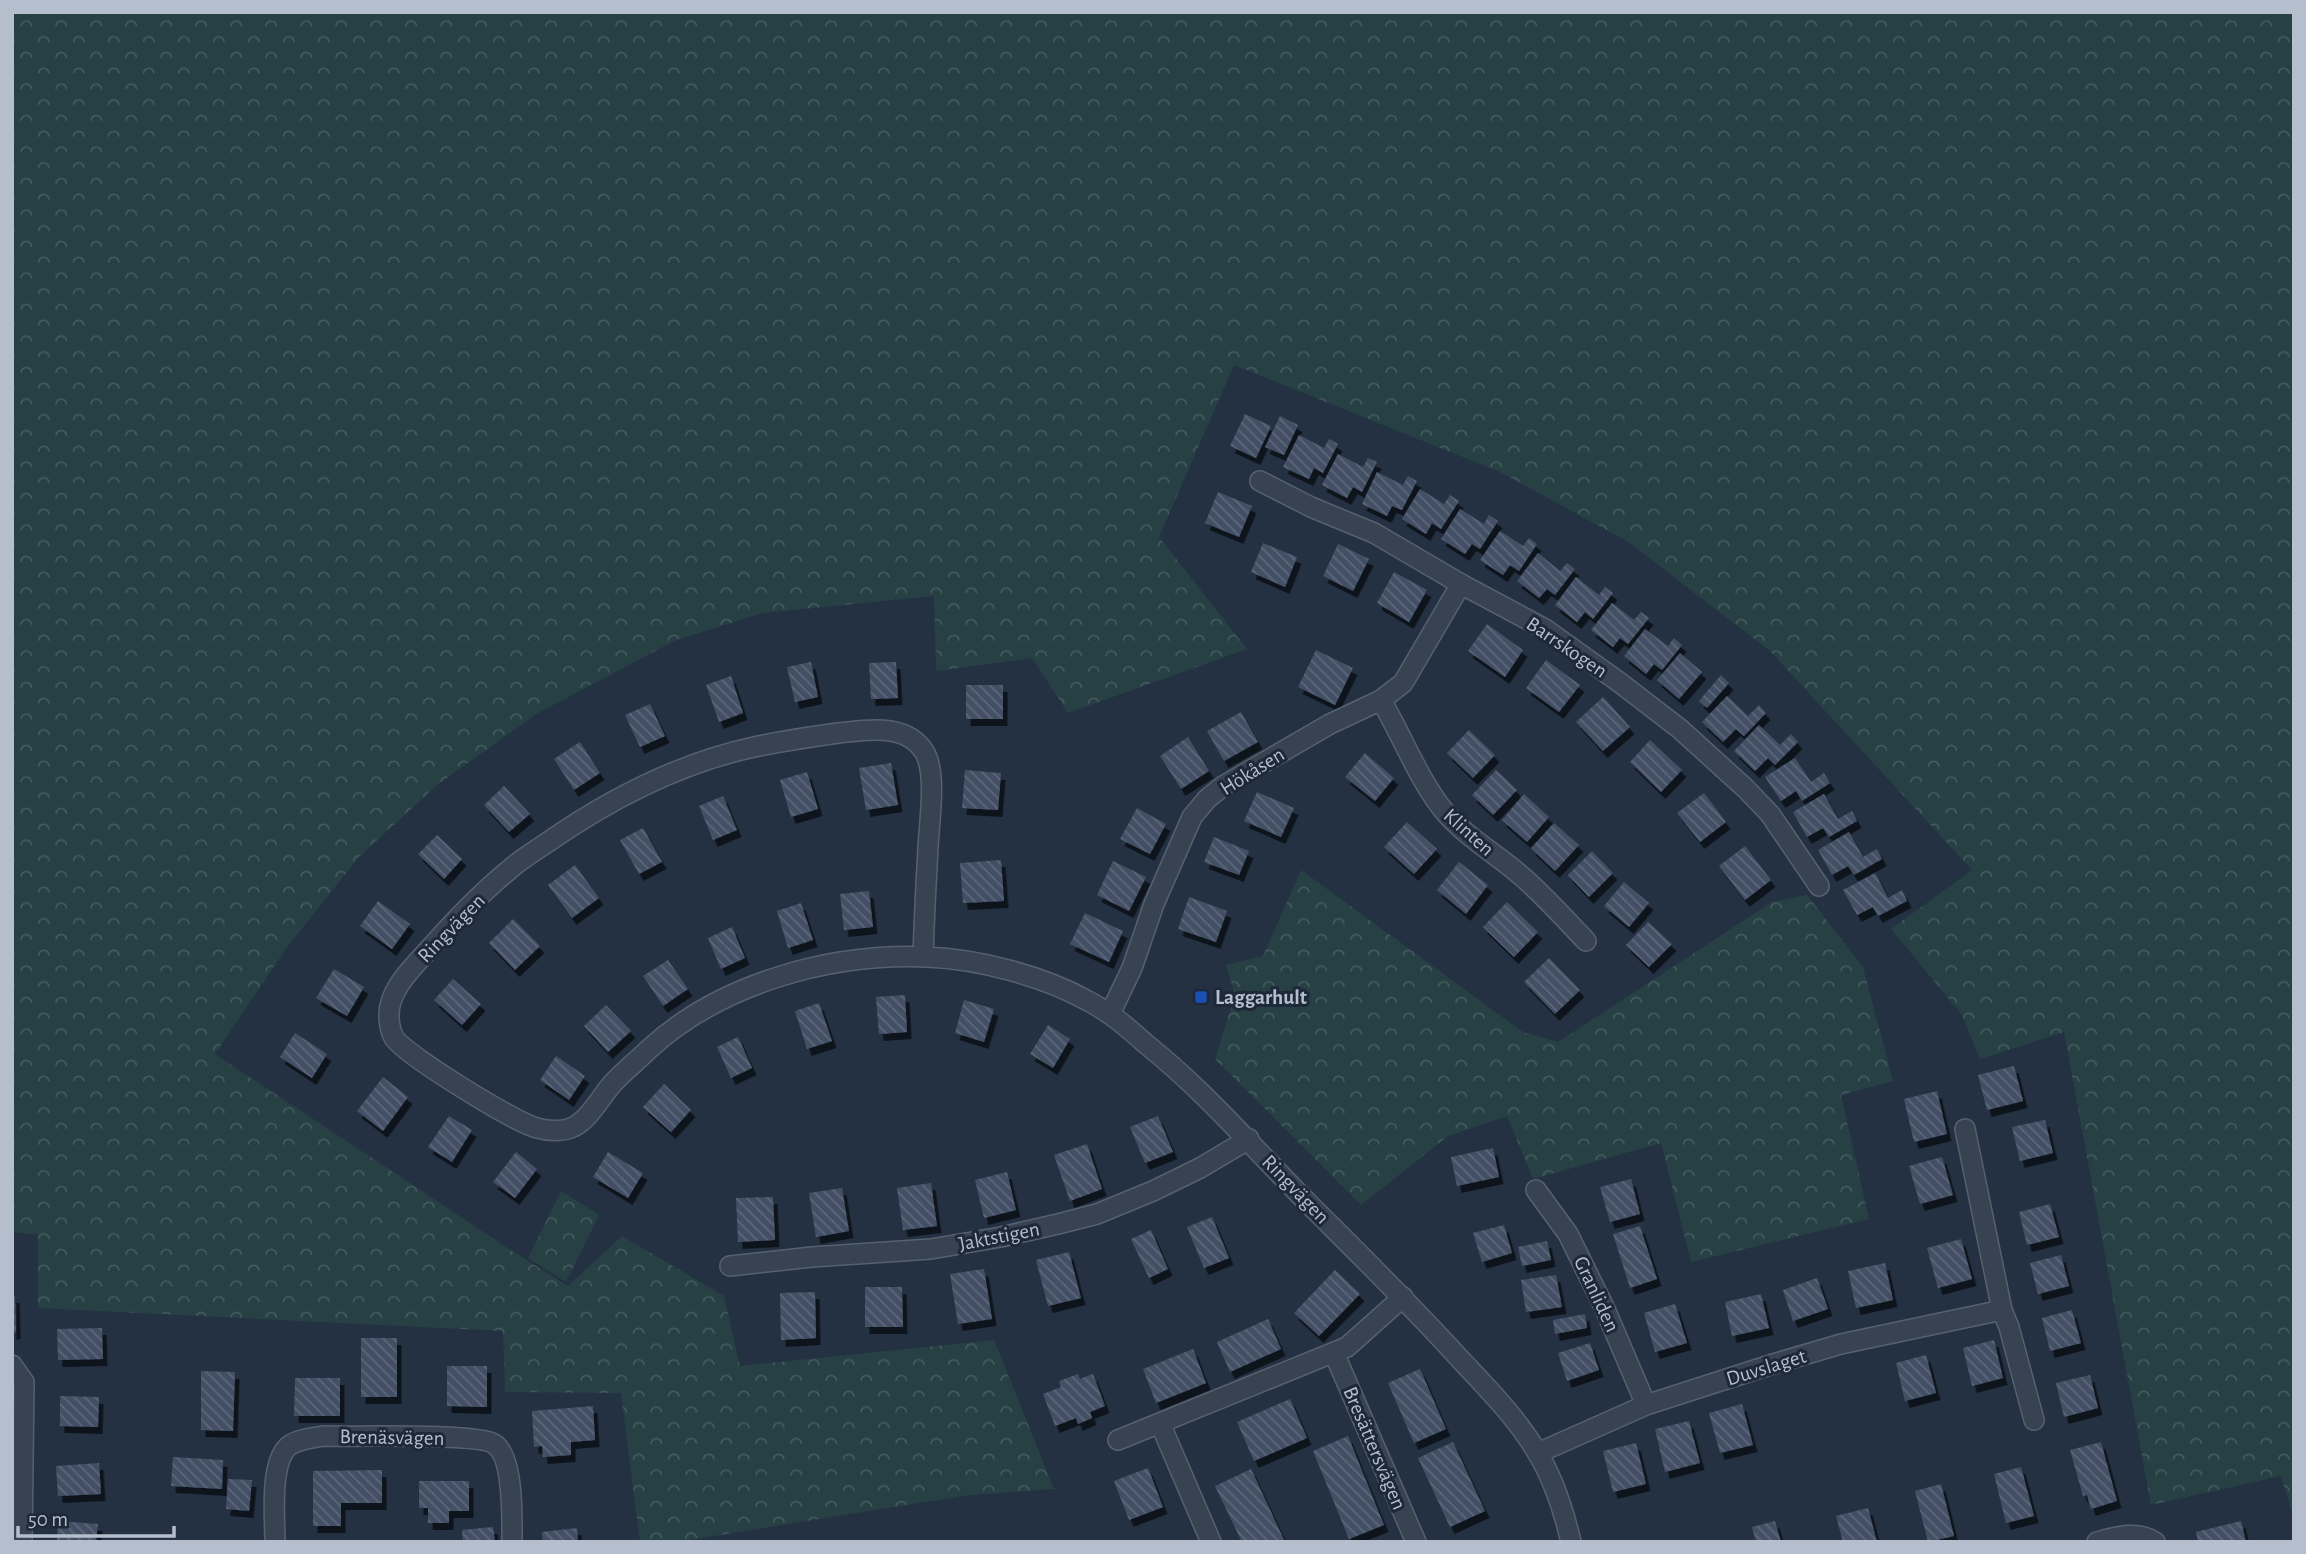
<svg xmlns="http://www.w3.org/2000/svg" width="2306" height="1554" viewBox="0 0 2306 1554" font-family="'Alegreya Sans',sans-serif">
	<defs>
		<pattern id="forest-crowns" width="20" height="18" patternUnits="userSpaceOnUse" patternTransform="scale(1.75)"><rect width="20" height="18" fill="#264044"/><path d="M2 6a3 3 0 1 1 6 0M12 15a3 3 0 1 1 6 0" fill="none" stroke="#435a5e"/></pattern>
		<pattern id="building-back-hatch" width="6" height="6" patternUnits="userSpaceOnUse" patternTransform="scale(1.75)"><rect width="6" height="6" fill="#435065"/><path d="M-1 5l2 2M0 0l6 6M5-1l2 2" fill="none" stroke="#5c677a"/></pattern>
		<filter id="shadow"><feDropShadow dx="4.5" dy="7" stdDeviation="0" flood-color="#0009"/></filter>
	</defs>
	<rect width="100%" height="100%" fill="#243143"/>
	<g fill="url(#forest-crowns)">
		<path d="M12 12H2294V1519L2281 1476 2151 1505 2064 1032 1980 1059 1962 1015 1891 929 1972 870 1770 651 1627 541 1500 472 1234 365 1159 537 1247 649 1068 713 1032 658 936 671 934 596 763 613 676 640 538 713 437 785 359 857 287 947 215 1054 506 1247 568 1286 622 1236 724 1296 740 1366 994 1340 1054 1489 969 1495 676 1542H640L621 1393 505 1392 503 1331 38 1308V1235L12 1232Z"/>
		<path d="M1301 870 1523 1032 1558 1042 1772 902 1807 895 1863 967 1893 1081 1841 1095 1869 1219 1691 1262 1661 1143 1533 1179 1507 1116 1448 1136 1361 1205 1215 1059 1235 995 1226 965 1263 956Z"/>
		<path d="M561 1191 599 1215 566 1282 528 1258Z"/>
	</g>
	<g fill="url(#building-back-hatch)" filter="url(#shadow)">
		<path d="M1245 414 1271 426 1256 458 1230 446Z"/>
		<path d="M1280 416 1298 425 1284 455 1265 447Z"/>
		<path d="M1299 435 1324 448 1329 439 1338 444 1323 473 1314 468 1309 479 1283 467Z"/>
		<path d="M1338 454 1363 467 1368 458 1377 462 1362 492 1353 487 1347 498 1322 485Z"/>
		<path d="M1377 472 1403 485 1408 476 1417 481 1402 510 1392 506 1387 516 1362 504Z"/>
		<path d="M1420 489 1444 504 1450 495 1459 501 1441 529 1432 523 1426 534 1402 519Z"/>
		<path d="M1218 492 1252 506 1239 537 1205 523Z"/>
		<path d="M1460 509 1484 524 1489 515 1498 521 1480 549 1472 544 1465 554 1441 539Z"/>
		<path d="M1500 531 1523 546 1529 538 1537 544 1519 571 1510 565 1503 575 1480 560Z"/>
		<path d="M1263 543 1297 557 1285 587 1251 572Z"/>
		<path d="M1338 544 1369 559 1353 591 1323 576Z"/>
		<path d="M1538 553 1560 571 1567 563 1575 569 1555 595 1547 589 1539 598 1517 581Z"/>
		<path d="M1394 572 1427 590 1409 622 1377 603Z"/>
		<path d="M1576 577 1599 595 1605 587 1613 593 1593 619 1585 612 1577 622 1555 605Z"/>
		<path d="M1612 603 1634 620 1641 612 1649 618 1628 644 1620 638 1613 647 1591 630Z"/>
		<path d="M1487 624 1523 650 1505 677 1468 651Z"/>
		<path d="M1645 629 1668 646 1674 638 1682 645 1662 670 1654 664 1646 674 1624 656Z"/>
		<path d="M1316 650 1353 668 1335 705 1298 687Z"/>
		<path d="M1680 653 1702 672 1679 699 1657 680Z"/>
		<path d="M1546 660 1580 685 1559 712 1526 688Z"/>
		<path d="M811 662 818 697 795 702 787 667Z"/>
		<path d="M896 662 898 698 871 699 869 663Z"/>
		<path d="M1721 675 1729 683 1707 708 1699 701Z"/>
		<path d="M731 676 743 713 719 722 706 685Z"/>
		<rect x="966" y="685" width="37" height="34"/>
		<path d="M1727 696 1748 716 1759 705 1766 713 1744 736 1736 729 1723 742 1702 722Z"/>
		<path d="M1603 697 1630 727 1603 751 1576 722Z"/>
		<path d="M650 704 665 736 640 747 625 715Z"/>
		<path d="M1241 712 1258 742 1224 761 1207 731Z"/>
		<path d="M1759 725 1780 745 1791 734 1798 742 1775 765 1768 758 1755 771 1734 751Z"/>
		<path d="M1469 730 1495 755 1473 778 1447 753Z"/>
		<path d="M1188 737 1209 771 1181 789 1160 756Z"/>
		<path d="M1650 740 1682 770 1661 792 1630 762Z"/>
		<path d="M580 742 600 773 574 790 554 759Z"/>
		<path d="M1365 753 1394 778 1375 801 1345 777Z"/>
		<path d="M1795 758 1811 782 1824 773 1830 783 1802 801 1796 791 1781 801 1765 777Z"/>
		<path d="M891 763 898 805 866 810 859 768Z"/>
		<path d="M965 770 1001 773 998 810 962 808Z"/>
		<path d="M1496 770 1517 790 1493 815 1472 795Z"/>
		<path d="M807 772 818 809 791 817 780 780Z"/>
		<path d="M504 786 530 814 509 832 484 805Z"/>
		<path d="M1257 792 1294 808 1281 837 1244 821Z"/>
		<path d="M1704 793 1726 822 1700 842 1677 813Z"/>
		<path d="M1524 794 1549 817 1527 842 1502 820Z"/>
		<path d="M1824 794 1838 819 1852 811 1857 821 1829 837 1823 828 1807 837 1793 812Z"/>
		<path d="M723 796 737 830 713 840 699 806Z"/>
		<path d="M1137 808 1166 824 1150 854 1120 839Z"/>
		<path d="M1407 822 1437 849 1414 874 1384 847Z"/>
		<path d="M1554 823 1579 845 1555 871 1531 848Z"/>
		<path d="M643 828 662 862 639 874 620 840Z"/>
		<path d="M1849 832 1863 857 1877 849 1882 859 1854 875 1848 866 1832 875 1818 850Z"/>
		<path d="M437 835 462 859 444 879 418 854Z"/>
		<path d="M1214 837 1249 851 1239 875 1204 862Z"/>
		<path d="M1745 846 1771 880 1745 900 1719 866Z"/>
		<path d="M1592 851 1613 873 1589 897 1568 875Z"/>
		<path d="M1001 860 1004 901 963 903 960 863Z"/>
		<path d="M1113 861 1146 877 1129 911 1097 895Z"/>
		<path d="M1459 862 1488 885 1466 914 1437 890Z"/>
		<path d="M575 865 599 898 572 918 548 885Z"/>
		<path d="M1875 873 1888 898 1902 890 1907 901 1878 916 1873 907 1857 915 1843 890Z"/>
		<path d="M1624 882 1649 903 1629 927 1604 906Z"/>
		<path d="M869 891 873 927 844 930 840 894Z"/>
		<path d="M1189 897 1227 911 1216 942 1178 929Z"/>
		<path d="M378 901 410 924 392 949 360 926Z"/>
		<path d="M1507 902 1538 932 1514 957 1483 927Z"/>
		<path d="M801 903 813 940 788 948 777 911Z"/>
		<path d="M1085 913 1123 931 1109 962 1070 944Z"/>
		<path d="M513 919 540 946 515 970 489 943Z"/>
		<path d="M1648 922 1672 944 1649 967 1626 945Z"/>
		<path d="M732 927 745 958 721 969 708 938Z"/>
		<path d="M1549 958 1580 990 1555 1014 1524 982Z"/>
		<path d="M668 960 688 989 663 1006 643 976Z"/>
		<path d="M334 969 364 987 347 1016 316 998Z"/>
		<path d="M453 979 481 1004 462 1025 434 1000Z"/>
		<path d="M905 995 907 1032 879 1034 876 997Z"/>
		<path d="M964 1000 994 1009 984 1042 955 1033Z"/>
		<path d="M819 1003 832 1041 807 1049 795 1011Z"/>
		<path d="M606 1005 631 1031 608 1052 584 1026Z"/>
		<path d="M1048 1025 1070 1039 1053 1068 1030 1054Z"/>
		<path d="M295 1033 327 1054 312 1078 280 1057Z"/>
		<path d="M738 1037 752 1068 731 1078 717 1047Z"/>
		<path d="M556 1056 585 1076 569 1100 540 1080Z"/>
		<path d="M2014 1066 2023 1101 1987 1110 1978 1075Z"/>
		<path d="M383 1077 408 1097 383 1131 357 1111Z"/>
		<path d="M664 1084 691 1110 671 1132 643 1107Z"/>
		<path d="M1937 1091 1947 1134 1914 1142 1904 1099Z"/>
		<path d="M449 1116 472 1130 452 1162 428 1147Z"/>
		<path d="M1158 1116 1173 1152 1145 1163 1130 1127Z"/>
		<path d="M2045 1120 2053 1153 2020 1161 2012 1127Z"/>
		<path d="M1087 1144 1102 1189 1070 1201 1054 1155Z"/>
		<path d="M1493 1148 1499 1177 1457 1186 1451 1157Z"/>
		<path d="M516 1152 537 1169 515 1198 493 1182Z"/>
		<path d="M608 1152 643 1173 628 1198 593 1177Z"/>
		<path d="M1942 1157 1953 1195 1920 1204 1909 1166Z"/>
		<path d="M1007 1172 1016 1210 984 1218 975 1180Z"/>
		<path d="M1631 1179 1640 1214 1610 1222 1600 1187Z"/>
		<path d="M931 1183 937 1226 903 1230 897 1188Z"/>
		<path d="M842 1188 849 1231 816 1237 809 1193Z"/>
		<path d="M773 1197 775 1240 738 1242 736 1198Z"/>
		<path d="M2050 1204 2059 1237 2027 1245 2019 1212Z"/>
		<path d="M1212 1217 1229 1258 1204 1268 1187 1227Z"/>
		<path d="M1504 1225 1512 1253 1482 1262 1473 1233Z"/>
		<path d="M1640 1226 1657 1279 1630 1288 1613 1234Z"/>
		<path d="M1151 1230 1168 1269 1149 1278 1131 1239Z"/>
		<path d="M1961 1239 1972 1279 1938 1288 1927 1248Z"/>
		<path d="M1547 1241 1551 1260 1522 1266 1518 1247Z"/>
		<path d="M1069 1252 1081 1298 1048 1306 1036 1260Z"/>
		<path d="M2061 1255 2069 1286 2038 1294 2030 1263Z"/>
		<path d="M1885 1263 1893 1300 1856 1308 1848 1271Z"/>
		<path d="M984 1269 992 1319 958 1324 950 1274Z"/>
		<path d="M1335 1270 1360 1294 1319 1336 1294 1313Z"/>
		<path d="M1556 1275 1562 1307 1526 1312 1521 1280Z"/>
		<path d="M1817 1278 1828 1309 1793 1321 1783 1290Z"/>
		<path d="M865 1287H902L903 1327H865Z"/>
		<path d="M815 1292 816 1338 781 1340 780 1293Z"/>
		<path d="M1761 1294 1769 1328 1732 1336 1725 1302Z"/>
		<path d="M12 1296H15L16 1332 12 1333Z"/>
		<path d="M1675 1304 1687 1343 1655 1352 1644 1313Z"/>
		<path d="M2072 1310 2081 1343 2050 1351 2042 1318Z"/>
		<path d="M1585 1314 1587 1328 1555 1334 1553 1320Z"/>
		<path d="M1268 1319 1281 1349 1230 1372 1217 1342Z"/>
		<path d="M102 1328 103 1359 58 1360 57 1329Z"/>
		<rect x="361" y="1338" width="36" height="59"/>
		<path d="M1994 1340 2003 1378 1972 1386 1963 1348Z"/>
		<path d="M1590 1343 1599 1370 1567 1381 1558 1353Z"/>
		<path d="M1193 1349 1206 1383 1156 1403 1143 1369Z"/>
		<path d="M1926 1355 1936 1393 1905 1401 1896 1363Z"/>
		<path d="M447 1366H487V1407L447 1406Z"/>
		<path d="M1420 1369 1446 1429 1414 1443 1388 1383Z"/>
		<path d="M201 1371 235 1372 233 1431 201 1430Z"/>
		<path d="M1078 1374 1080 1379 1093 1374 1105 1406 1090 1412 1092 1418 1078 1424 1076 1418 1055 1426 1043 1394 1061 1387 1059 1381Z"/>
		<path d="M2090 1375 2098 1408 2064 1417 2056 1383Z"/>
		<path d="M295 1378H340V1416H294Z"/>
		<path d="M60 1396 99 1397 98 1427 60 1426Z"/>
		<path d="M1290 1399 1307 1438 1254 1461 1237 1422Z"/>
		<path d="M1742 1404 1753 1445 1720 1453 1709 1413Z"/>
		<path d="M593 1406 595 1440 571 1442V1455L543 1457 542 1446 534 1447 532 1411Z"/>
		<path d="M1689 1421 1700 1463 1665 1472 1655 1429Z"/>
		<path d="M1348 1436 1384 1525 1349 1539 1313 1451Z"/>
		<path d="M1453 1442 1485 1511 1450 1527 1418 1458Z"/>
		<path d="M2101 1442 2117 1501 2091 1509 2087 1495 2083 1496 2070 1450Z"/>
		<path d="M1636 1443 1646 1484 1613 1492 1603 1451Z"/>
		<path d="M173 1457 223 1460 222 1489 171 1486Z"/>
		<path d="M99 1463 101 1494 58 1496 56 1466Z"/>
		<path d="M2021 1467 2034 1516 2006 1523 1994 1474Z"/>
		<path d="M1148 1468 1163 1507 1129 1520 1114 1481Z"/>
		<path d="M1251 1469 1285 1542H1242L1215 1486Z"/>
		<path d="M382 1470V1503H341V1526H313V1471Z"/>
		<path d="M228 1479 252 1480 249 1511 226 1509Z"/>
		<path d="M419 1481H469V1511H449V1523H428V1508H419Z"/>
		<path d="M1941 1484 1954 1536 1928 1542 1915 1491Z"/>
		<path d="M1868 1508 1877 1542H1843L1836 1516Z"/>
		<path d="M58 1521 98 1524 96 1542H57Z"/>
		<path d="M1775 1521 1781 1542H1756L1752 1527Z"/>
		<path d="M2241 1521 2246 1542H2198L2196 1532Z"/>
		<path d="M493 1527 495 1542H463L462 1530Z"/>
		<path d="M577 1528 578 1542H543L542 1532Z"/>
	</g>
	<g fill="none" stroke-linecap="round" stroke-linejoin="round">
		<defs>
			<g id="street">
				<path d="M1260 481 1311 507 1374 533 1461 584 1545 629 1619 682 1680 729 1745 788 1770 814 1819 886"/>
				<path d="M1381 700C1401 734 1420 782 1444 811 1465 836 1493 852 1518 873 1543 894 1564 918 1586 941"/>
				<path d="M923 957C924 921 926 885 928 848 929 823 937 775 925 753 907 722 867 730 838 733 810 737 782 741 754 747 680 763 610 799 548 842 535 851 521 859 509 870 481 893 456 919 432 946 415 965 388 989 389 1016 389 1023 391 1034 395 1039 409 1057 514 1122 537 1128 547 1131 563 1132 573 1127 590 1119 601 1096 613 1083 624 1071 637 1061 648 1050 720 983 831 953 927 957 978 959 1044 976 1088 1001 1110 1012 1128 1028 1146 1044 1206 1092 1255 1150 1309 1204 1360 1255 1412 1306 1460 1359 1488 1389 1516 1417 1537 1452 1553 1478 1564 1512 1571 1542"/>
				<path d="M1110 1014 1132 968 1154 904 1192 817 1207 799 1223 786 1330 724 1381 700 1403 683 1461 584"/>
				<path d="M1536 1190 1568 1234 1605 1309 1646 1405"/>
				<path d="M730 1266 812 1257 931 1249 1001 1237 1058 1224 1097 1214 1153 1191 1200 1168 1249 1139"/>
				<path d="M2002 1310 2009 1327 2034 1420"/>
				<path d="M1334 1353 1416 1542"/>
				<path d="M12 1365 24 1382 22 1542"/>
				<path d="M1160 1423 1211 1542"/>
				<path d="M1118 1440 1347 1347 1403 1297"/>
				<path d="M1538 1453 1646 1405 1773 1364 1841 1344 2002 1310 1965 1129"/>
				<path d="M275 1542C275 1518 269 1460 290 1445 299 1439 312 1438 323 1436 350 1437 478 1433 494 1444 514 1456 512 1520 512 1542"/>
				<path d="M2097 1542C2115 1537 2138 1530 2155 1542"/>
			</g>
		</defs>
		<use href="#street" stroke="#566170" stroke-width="22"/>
		<use href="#street" stroke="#384352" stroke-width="19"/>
	</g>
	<rect fill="#1a4fb4" stroke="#1d2838" stroke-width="2.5" x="1194" y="990" width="14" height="14" rx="3.5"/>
	<g text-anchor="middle" stroke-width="6" stroke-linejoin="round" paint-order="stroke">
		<g font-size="21" fill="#b5becc" stroke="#1d2838">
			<text transform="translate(1567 647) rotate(34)" y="7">Barrskogen</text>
			<text transform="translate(1252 771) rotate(-32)" y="7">Hökåsen</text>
			<text transform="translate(1469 832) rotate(42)" y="7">Klinten</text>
			<text transform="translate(451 928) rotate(-46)" y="7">Ringvägen</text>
			<text transform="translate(1296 1189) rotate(46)" y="7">Ringvägen</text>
			<text transform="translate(999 1236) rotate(-11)" y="7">Jaktstigen</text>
			<text transform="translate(1597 1294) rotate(65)" y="7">Granliden</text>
			<text transform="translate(1766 1367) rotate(-17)" y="7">Duvslaget</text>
			<text transform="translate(392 1437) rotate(1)" y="7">Brenäsvägen</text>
			<text transform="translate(1375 1448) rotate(67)" y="7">Bresättersvägen</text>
		</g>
		<g font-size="21" font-weight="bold" fill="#b5becc" stroke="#1d2838" text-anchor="start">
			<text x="1215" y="1004">Laggarhult</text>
		</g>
	</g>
	<rect width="2306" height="1554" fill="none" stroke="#b5becc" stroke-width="28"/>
	<path d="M18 1526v10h156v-10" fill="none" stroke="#b5becc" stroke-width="3.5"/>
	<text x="28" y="1526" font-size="21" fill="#b5becc" stroke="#1d2838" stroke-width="5" paint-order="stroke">50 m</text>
</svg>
